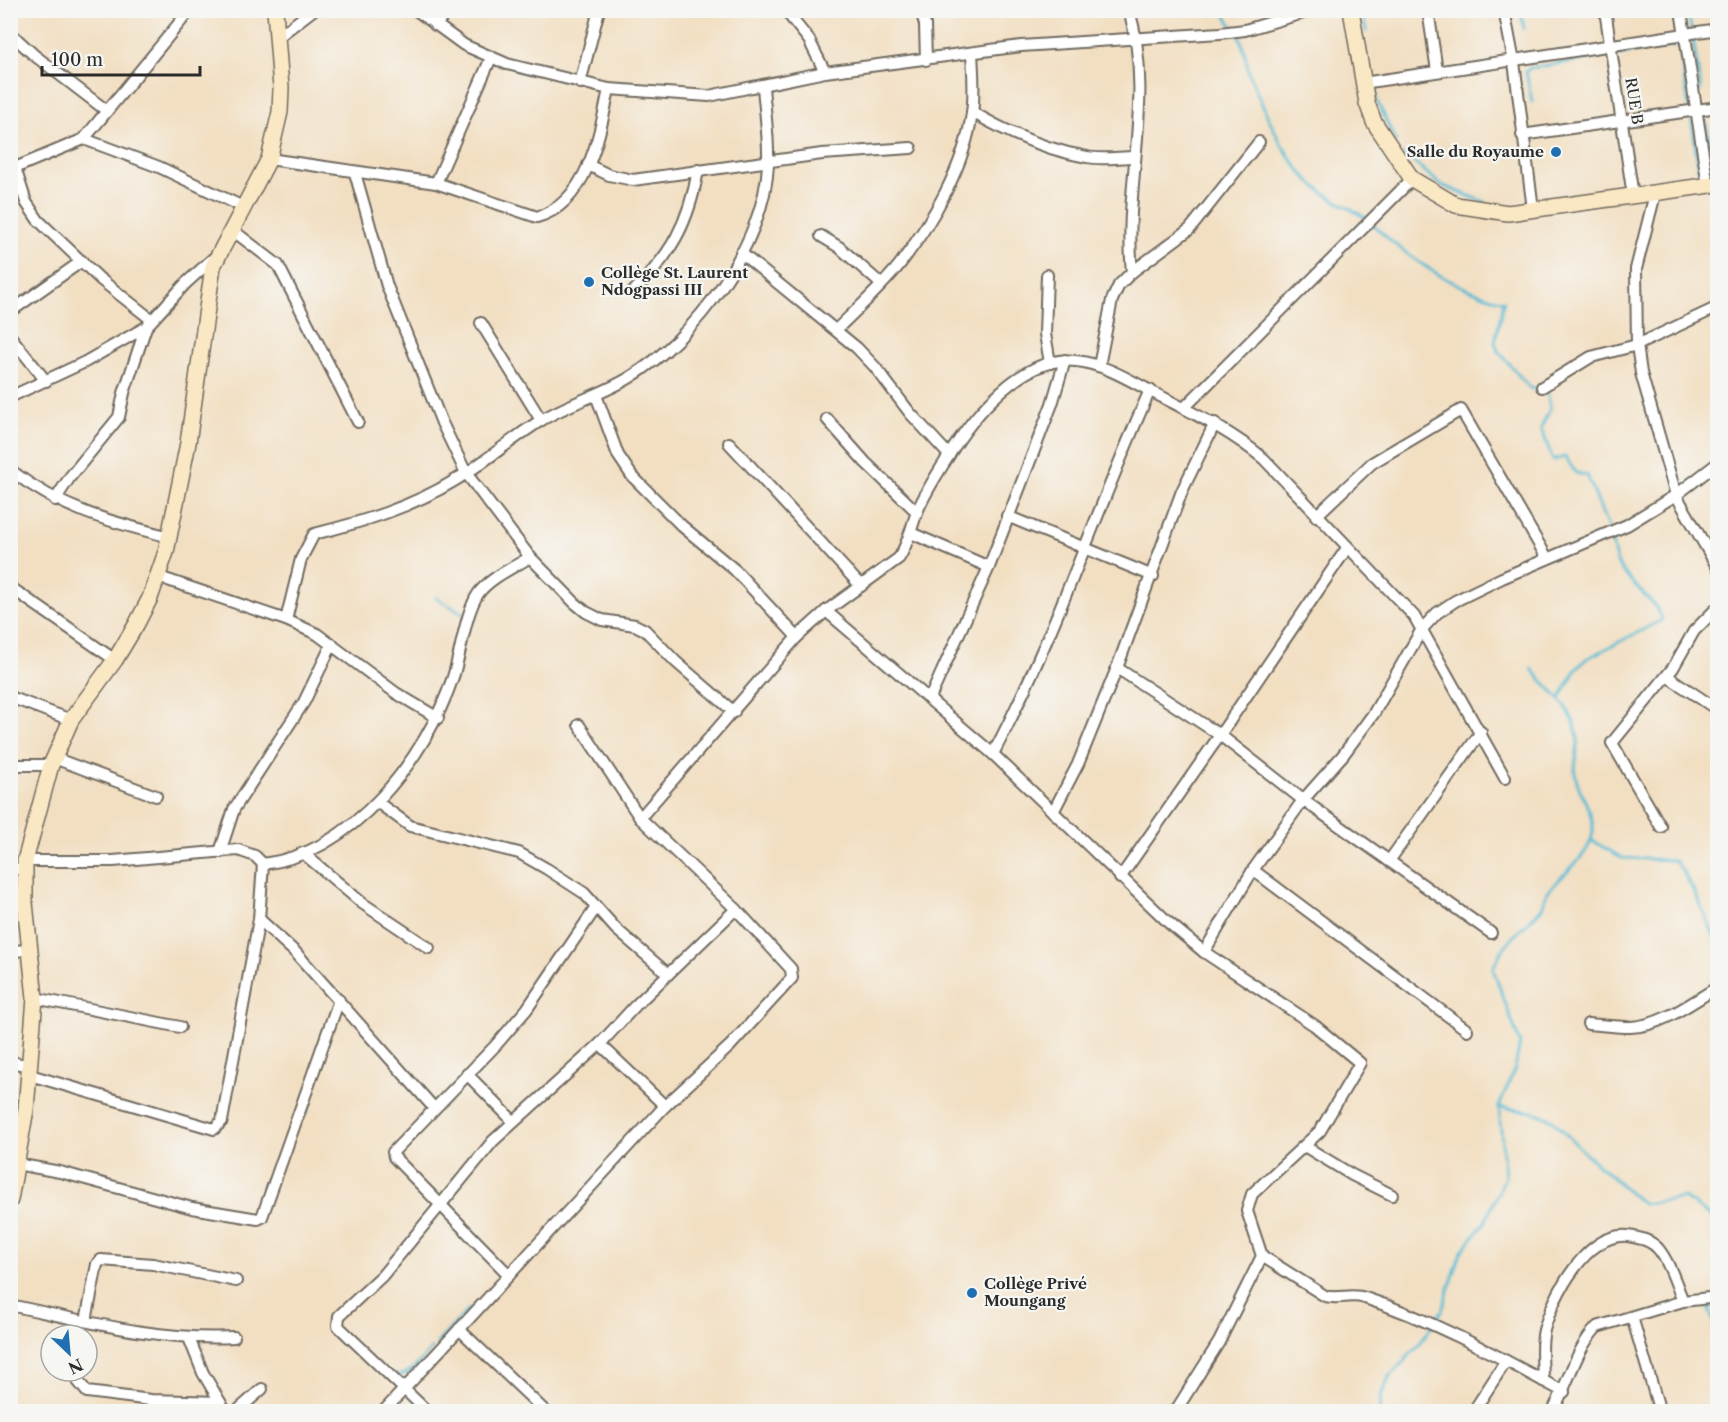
<svg xmlns="http://www.w3.org/2000/svg" width="1728" height="1422" viewBox="0 0 1728 1422" font-family="'Libre Caslon Text',serif">
	<rect width="100%" height="100%" fill="#f6f6f2"/>
	<filter id="ink" filterUnits="userSpaceOnUse"><feTurbulence type="fractalNoise" baseFrequency=".0167" numOctaves="2"/><feDisplacementMap in="SourceGraphic" scale="12" xChannelSelector="R" yChannelSelector="G"/><feConvolveMatrix kernelMatrix="1 2 1 2 8 2 1 2 1" color-interpolation-filters="sRGB"/></filter>
	<filter id="wash" filterUnits="userSpaceOnUse"><feTurbulence type="fractalNoise" baseFrequency=".008" numOctaves="4" result="noise"/><feDisplacementMap in="SourceGraphic" scale="24" xChannelSelector="R" yChannelSelector="G"/><feGaussianBlur stdDeviation="1.35" result="paint"/><feColorMatrix in="noise" values="0 0 0 0 0 0 0 0 0 0 0 0 0 0 0 0 0 1.4 0 .05"/><feComposite in="paint" operator="in"/></filter>
	<g filter="url(#wash)">
		<rect width="100%" height="100%" fill="#f2dfc2"/>
		<g fill="none" stroke-linecap="round" stroke-linejoin="round">
			<g stroke="#54bad2" stroke-width="3">
				<path d="M1222 10 1233 27"/>
				<path d="M1521 10 1524 29"/>
				<path d="M1674 10 1678 31"/>
				<path d="M1688 10 1691 30"/>
				<path d="M1364 15 1390 10"/>
				<path d="M1364 19 1366 31"/>
				<path d="M1237 33C1247 48 1245 65 1252 81 1268 117 1285 162 1316 187 1331 200 1351 208 1367 219"/>
				<path d="M1693 40 1701 90"/>
				<path d="M1679 44 1689 108"/>
				<path d="M1374 86 1377 99"/>
				<path d="M1532 102 1526 72 1530 68 1679 45"/>
				<path d="M1378 103 1396 142"/>
				<path d="M1704 113 1716 175"/>
				<path d="M1691 116 1700 178"/>
				<path d="M1404 154 1441 185 1485 202"/>
				<path d="M1674 183 1702 179"/>
				<path d="M1372 224C1410 260 1453 289 1504 301L1495 342 1498 351 1529 387 1548 395 1550 409 1541 428 1553 460 1565 457 1576 473 1587 475 1609 530"/>
				<path d="M436 598 466 615"/>
				<path d="M1560 698 1575 671 1586 659 1662 620C1660 604 1626 581 1618 564 1614 557 1613 545 1611 536"/>
				<path d="M1591 840 1622 858 1674 860C1694 884 1703 914 1718 943"/>
				<path d="M1499 1107 1533 1112 1551 1119 1587 1155 1643 1204 1684 1198 1718 1221"/>
				<path d="M306 1113 310 1104"/>
				<path d="M1718 1304 1709 1308 1718 1336"/>
				<path d="M437 1343 469 1309"/>
				<path d="M394 1375C411 1378 422 1358 432 1348"/>
				<path d="M1379 1412 1382 1393 1390 1376 1418 1346 1442 1311 1461 1252 1485 1222 1505 1177 1499 1107 1515 1068 1520 1043 1493 969C1502 943 1523 928 1541 909 1546 904 1543 898 1547 893 1561 874 1591 857 1593 831 1594 813 1580 795 1576 778 1573 766 1578 754 1578 741 1577 710 1550 691 1532 669"/>
			</g>
		</g>
	</g>
	<g filter="url(#ink)">
		<g fill="none" stroke-linecap="round" stroke-linejoin="round">
			<defs>
				<g id="street">
					<path d="M416 10 464 45 507 64 609 89 709 96 825 72 1021 46 1220 33 1245 30 1313 10"/>
					<path d="M785 10 809 40 825 72"/>
					<path d="M921 10 925 25 926 60"/>
					<path d="M1129 10C1155 97 1123 184 1132 272"/>
					<path d="M1428 10 1437 71"/>
					<path d="M1504 10 1514 62 1533 209"/>
					<path d="M1605 10 1633 196"/>
					<path d="M1681 10 1708 186"/>
					<path d="M435 25 449 10"/>
					<path d="M10 33 34 55 107 111"/>
					<path d="M278 37 313 10"/>
					<path d="M580 83 599 10"/>
					<path d="M1363 83 1718 29"/>
					<path d="M972 112C1008 133 1046 150 1087 157 1102 160 1119 157 1134 157"/>
					<path d="M1522 135 1718 107"/>
					<path d="M84 139 159 167 243 207"/>
					<path d="M269 159 436 183 537 217C588 203 600 133 609 89"/>
					<path d="M588 165 609 175 633 180 822 154 911 148"/>
					<path d="M15 168 26 202 38 220 100 279 152 320"/>
					<path d="M10 170 84 139 190 10"/>
					<path d="M355 173 387 286 442 423 466 473 530 557 575 603 586 612 602 620 635 625 645 630 676 662 734 712"/>
					<path d="M436 183 491 58"/>
					<path d="M231 229 278 265 358 422"/>
					<path d="M821 236 839 247 881 284"/>
					<path d="M741 253 857 348 875 367 910 413 949 455"/>
					<path d="M1047 275 1045 334 1050 363"/>
					<path d="M633 292C671 255 689 223 698 170"/>
					<path d="M10 312 82 261"/>
					<path d="M481 323 541 420"/>
					<path d="M836 330C857 309 881 288 900 264 932 222 965 166 972 113 975 93 973 73 972 53"/>
					<path d="M10 336 46 381"/>
					<path d="M1099 366 1112 300 1119 285 1132 272 1190 229 1259 142"/>
					<path d="M1542 387 1591 357 1637 345 1718 307"/>
					<path d="M596 395 618 455 632 476 682 526 735 570 797 637"/>
					<path d="M10 397 85 362 146 327"/>
					<path d="M1184 408 1412 179"/>
					<path d="M827 419 865 462 917 512"/>
					<path d="M729 443 861 586"/>
					<path d="M1718 463 1676 495 1718 568"/>
					<path d="M10 470C63 510 107 521 170 537"/>
					<path d="M55 500 70 477 119 417 124 393 146 327 186 283 216 256"/>
					<path d="M1007 516 1153 576"/>
					<path d="M1316 516 1372 463 1461 410 1547 558"/>
					<path d="M911 533 989 567"/>
					<path d="M159 577 286 620 317 634 396 693 438 718"/>
					<path d="M10 587 115 660"/>
					<path d="M826 611 993 754 1169 923 1204 952 1314 1025 1360 1063 1320 1131 1252 1194 1247 1211 1262 1256 1219 1342 1175 1412"/>
					<path d="M286 620 301 559 314 534C363 522 411 507 454 481 484 463 510 440 540 421 567 404 601 395 629 378 696 338 765 243 768 164 769 138 765 112 763 87"/>
					<path d="M1117 668 1220 735 1303 800 1491 933"/>
					<path d="M1667 676 1718 710"/>
					<path d="M10 697 71 720"/>
					<path d="M930 698 989 567 1052 404 1065 360"/>
					<path d="M579 725 640 818"/>
					<path d="M993 754C1055 636 1096 511 1150 390"/>
					<path d="M54 758 156 796"/>
					<path d="M10 765H51"/>
					<path d="M377 802 410 826 519 853 547 869 584 893 616 929 668 974"/>
					<path d="M1053 812 1078 764 1117 668 1182 491 1215 423"/>
					<path d="M1661 827 1612 743 1673 668 1694 631 1718 607"/>
					<path d="M220 852 234 809 304 702 332 644"/>
					<path d="M303 853 362 903 429 948"/>
					<path d="M25 861H113L238 850 255 856 263 864"/>
					<path d="M1389 861 1481 732"/>
					<path d="M263 864C353 853 426 758 453 677 461 653 465 614 478 594 489 578 515 567 530 557"/>
					<path d="M10 869H24"/>
					<path d="M1253 870 1467 1030"/>
					<path d="M1120 878 1220 735 1347 548"/>
					<path d="M259 919 296 953 434 1108"/>
					<path d="M10 951 29 950"/>
					<path d="M1204 952 1253 870 1303 800 1343 755 1374 713 1422 629 1437 613 1455 601 1502 578 1627 525 1676 495 1641 373 1637 345 1636 269 1655 194"/>
					<path d="M35 998 180 1027"/>
					<path d="M1588 1024C1602 1025 1617 1027 1631 1027 1662 1026 1692 1002 1718 987"/>
					<path d="M600 1044 665 1106"/>
					<path d="M10 1062 31 1066"/>
					<path d="M467 1074 513 1121"/>
					<path d="M30 1075 214 1129 222 1121 259 919 263 864"/>
					<path d="M1306 1147 1352 1175 1392 1195"/>
					<path d="M11 1163 60 1172 192 1208 258 1219 262 1217 339 1000"/>
					<path d="M1262 1256 1325 1296C1339 1300 1351 1293 1365 1298 1435 1321 1499 1357 1564 1392"/>
					<path d="M509 1275 394 1157 393 1152 496 1045 527 1009 595 909"/>
					<path d="M10 1305C85 1321 157 1341 234 1337"/>
					<path d="M1632 1317 1660 1412"/>
					<path d="M78 1320V1335"/>
					<path d="M86 1321 97 1264 101 1260 153 1264 236 1281"/>
					<path d="M459 1329 546 1412"/>
					<path d="M189 1338 203 1373 226 1412"/>
					<path d="M78 1371V1381L87 1392 151 1400 220 1402"/>
					<path d="M1543 1381C1543 1364 1540 1346 1544 1330 1553 1296 1587 1232 1628 1236 1640 1238 1652 1240 1660 1251 1671 1265 1676 1285 1683 1301"/>
					<path d="M236 1412 262 1389"/>
					<path d="M383 1412 665 1106 730 1046 792 978 791 969 736 909 640 818 797 637 826 611 899 558C908 544 911 528 917 512 925 493 937 474 948 457 972 417 1023 354 1076 361 1106 364 1134 383 1160 396 1197 415 1232 432 1264 459L1414 616 1505 778"/>
					<path d="M428 1412 338 1326 339 1316 382 1276 493 1141 600 1044 636 1005 736 909"/>
					<path d="M1473 1412 1506 1361"/>
					<path d="M1552 1412C1568 1385 1575 1350 1597 1327L1683 1301 1718 1297"/>
				</g>
				<g id="secondary">
					<path d="M1351 10 1367 103 1374 122 1412 179 1456 205 1508 213 1718 184"/>
					<path d="M10 1200 26 1109 35 998 25 903V861L51 765 71 720 115 660 136 625 150 598 166 552 188 443 213 266 269 159 280 112 281 88 275 10"/>
				</g>
			</defs>
			<use href="#street" stroke="#716a60" stroke-width="14"/>
			<use href="#secondary" stroke="#716a60" stroke-width="18"/>
			<use href="#street" stroke="#fff" stroke-width="10"/>
			<use href="#secondary" stroke="#fae7c3" stroke-width="15"/>
		</g>
	</g>
	<g fill="#1f6fb2" stroke="#f6f6f2" stroke-width="2">
		<circle cx="1556" cy="152" r="6"/>
		<circle cx="589" cy="282" r="6"/>
		<circle cx="972" cy="1293" r="6"/>
	</g>
	<g text-anchor="middle" stroke-width="4.5" stroke-linejoin="round" paint-order="stroke">
		<g font-size="15" fill="#2b2b2b" stroke="#f6f6f2">
			<text transform="translate(1634 101) rotate(81)" y="5">RUE B</text>
		</g>
		<g font-size="15" font-weight="bold" fill="#2b2b2b" stroke="#f6f6f2" text-anchor="start">
			<text x="1544" y="157" text-anchor="end">Salle du Royaume</text>
			<text x="601" y="278">Collège St. Laurent<tspan x="601" dy="17">Ndogpassi III</tspan></text>
			<text x="984" y="1289">Collège Privé<tspan x="984" dy="17">Moungang</tspan></text>
		</g>
	</g>
	<rect width="1728" height="1422" fill="none" stroke="#f6f6f2" stroke-width="36"/>
	<g transform="translate(69 1353) rotate(154)"><circle r="28" fill="#f6f6f2" stroke="#a5a5a2" stroke-width="1.5"/>
	<path d="M0-4.5L10 22L0 15L-10 22Z" fill="#1f6fb2"/>
	<text y="-9" font-size="16" font-weight="bold" text-anchor="middle" fill="#2b2b2b">N</text>
	</g>
	<path d="M42 66v9h158v-9" fill="none" stroke="#2b2b2b" stroke-width="3"/>
	<text x="51" y="66" font-size="18" fill="#2b2b2b" stroke="#f6f6f2" stroke-width="4.5" paint-order="stroke">100 m</text>
</svg>
